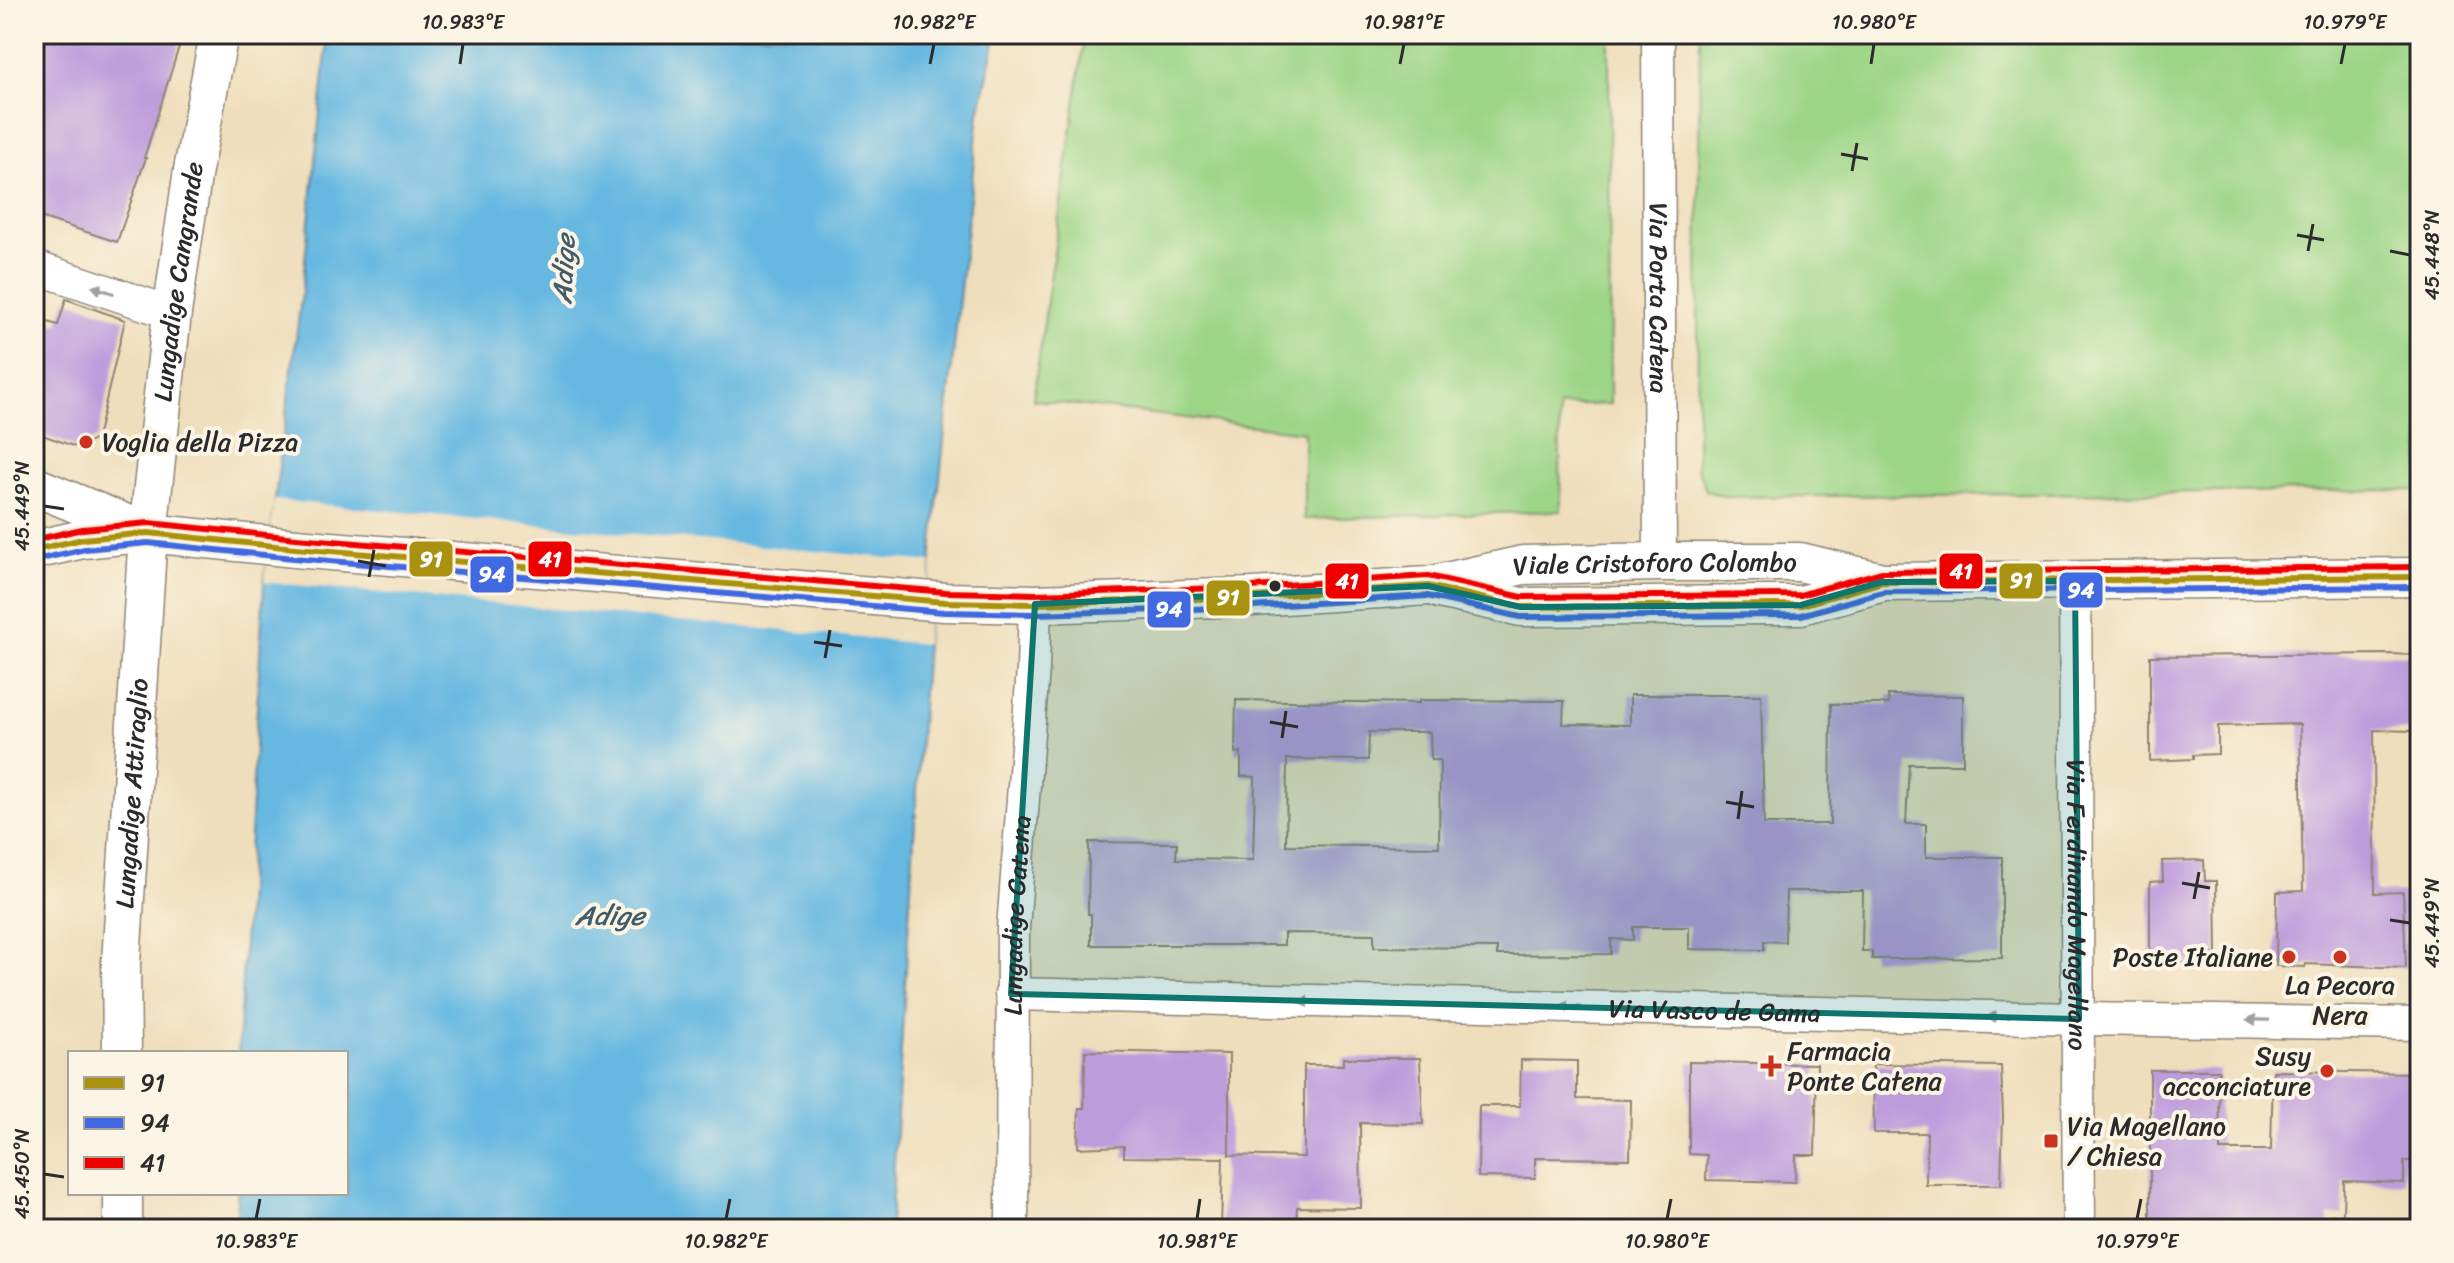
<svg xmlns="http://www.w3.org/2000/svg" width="2454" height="1263" viewBox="0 0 2454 1263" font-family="Sriracha,sans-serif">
	<rect width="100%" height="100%" fill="#fcf5e5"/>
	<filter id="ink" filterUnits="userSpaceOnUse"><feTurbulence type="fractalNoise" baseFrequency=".0125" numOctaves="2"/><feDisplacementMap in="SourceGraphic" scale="16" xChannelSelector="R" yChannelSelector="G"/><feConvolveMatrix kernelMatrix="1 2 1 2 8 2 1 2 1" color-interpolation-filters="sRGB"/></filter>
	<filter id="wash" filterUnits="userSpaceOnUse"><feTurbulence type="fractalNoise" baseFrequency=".006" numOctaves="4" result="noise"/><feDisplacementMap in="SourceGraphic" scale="32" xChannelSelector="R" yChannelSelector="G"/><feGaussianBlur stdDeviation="1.8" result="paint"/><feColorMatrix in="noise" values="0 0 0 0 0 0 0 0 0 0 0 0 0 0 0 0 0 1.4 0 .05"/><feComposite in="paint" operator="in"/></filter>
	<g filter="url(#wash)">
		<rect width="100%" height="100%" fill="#efdebc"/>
		<g fill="#9dd587" stroke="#648059" stroke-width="2">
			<path d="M1085 34H1609L1610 404 1559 406 1561 511 1304 519V432L1033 400Z"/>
			<path d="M1700 34H2420V490L1727 497 1706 491 1697 467Z"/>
		</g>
		<path fill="#66b8e1" stroke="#487286" stroke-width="2" d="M328 34H997L979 113 931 562 890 1229H239L237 1193H346V1053H238L264 582 301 300Z"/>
		<path fill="#efdebc" d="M274 500 931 562 926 644 264 582Z"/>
		<g id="blocks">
			<g fill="#bd9cdc" fill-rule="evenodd">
				<path d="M34 34H183L144 158H146L117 242 34 215Z"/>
				<path d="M66 299 125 320 97 438 79 448 34 432V318L58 325Z"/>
				<path d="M2388 654 2415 655 2414 731 2374 730 2375 893 2403 892 2406 968 2306 964 2305 967 2276 966 2277 892 2303 891 2300 724 2218 726V754L2193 755V759L2150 761V656Z"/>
				<path d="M1630 695H1761L1764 824H1830L1831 704H1889L1888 695 1963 696V764H1909L1906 824H1926V857H2002V958L1872 959V951H1862L1863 891H1786L1785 942 1764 941V950L1689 949V927H1633V940L1611 939V954L1497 955V948L1374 947V934L1284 933V945H1091V914H1088L1089 842 1177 843 1176 859 1253 860 1255 777 1241 776V752L1235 753 1236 700 1419 703V700L1564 701 1563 724 1630 725ZM1369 732H1430L1431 760H1440L1439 847 1286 845 1287 759 1368 760Z"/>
				<path d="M2204 860 2205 881H2216L2217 954 2191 955V963H2150V882L2163 881 2162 861Z"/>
				<path d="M1085 1051 1229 1054V1155L1304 1157V1065H1343V1058H1420L1423 1124 1360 1123 1361 1208 1297 1207 1296 1229H1221L1223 1158 1124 1157V1146L1078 1148 1079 1108H1084Z"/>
				<path d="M1521 1060 1577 1061V1099L1631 1100 1630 1159 1535 1158V1178L1478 1177 1479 1106H1520Z"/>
				<path d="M1689 1062 1817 1064 1815 1155H1796L1795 1182 1706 1180 1707 1155 1689 1154Z"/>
				<path d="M1873 1064 2001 1066 2003 1116 2001 1185H1926L1927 1133H1874Z"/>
				<path d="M2150 1070H2219L2220 1150H2271L2273 1071 2417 1073 2420 1161H2404V1183L2344 1181 2343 1215H2329V1229H2150Z"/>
			</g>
		</g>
	</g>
	<g filter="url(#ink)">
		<use href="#blocks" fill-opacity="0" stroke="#8d8474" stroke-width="2"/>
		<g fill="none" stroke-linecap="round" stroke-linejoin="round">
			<defs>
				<g id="minor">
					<path id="s1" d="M1658 34 1660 562"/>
					<path d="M34 267 172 313"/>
					<path id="s2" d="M2075 581 2079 1229"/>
					<path id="s3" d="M1011 994 2079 1019 2420 1024"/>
					<path id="s4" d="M1012 1229 1013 928 1033 669 1035 604"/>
				</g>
				<g id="tertiary">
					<path id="s5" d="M34 486 148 533 295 548 945 602 1035 604 1252 597 1428 586 1523 565 1660 562H1800L1882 582 2420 577"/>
					<path d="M34 550 83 539 141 533"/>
					<path d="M1439 589 1521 607 1767 605H1801L1880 583"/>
					<path id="s6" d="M122 1053 121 962 148 533 172 313 193 170 219 34"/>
					<path d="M123 1193V1229"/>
				</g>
			</defs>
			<use href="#minor" stroke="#8d8474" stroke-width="35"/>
			<use href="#tertiary" stroke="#8d8474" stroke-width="41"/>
			<use href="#minor" stroke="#fff" stroke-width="32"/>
			<use href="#tertiary" stroke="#fff" stroke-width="38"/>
			<defs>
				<path id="bus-1" d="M34 550 83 539 148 533 295 548 945 602 1035 604 1252 597 1428 586 1521 607 1801 605 1882 582 2420 577"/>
				<path id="bus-2" d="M36 560 85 549 148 543 294 558 944 612 1035 614 1252 607 1427 596 1520 617 1801 615 1883 592 2420 587"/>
				<path id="bus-3" d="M34 540 82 529 149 523 296 538 946 592 1035 594 1252 587 1428 576 1522 597 1800 595 1882 572 2420 567"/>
			</defs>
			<use href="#bus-1" stroke="#fcf5e5" stroke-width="12"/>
			<use href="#bus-2" stroke="#fcf5e5" stroke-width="12"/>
			<use href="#bus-3" stroke="#fcf5e5" stroke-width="12"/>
			<use href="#bus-1" stroke="#aa9211" stroke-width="6"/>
			<use href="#bus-2" stroke="#4169e1" stroke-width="6"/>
			<use href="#bus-3" stroke="#e00" stroke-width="6"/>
		</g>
		<defs><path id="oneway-solid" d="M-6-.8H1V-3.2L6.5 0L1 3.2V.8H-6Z" transform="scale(2)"/></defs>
		<g fill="#a0a0a0">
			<use href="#oneway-solid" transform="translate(103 290) rotate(-162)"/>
			<use href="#oneway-solid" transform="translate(1310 1002) rotate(-179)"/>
			<use href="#oneway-solid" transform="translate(1570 1007) rotate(-179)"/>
			<use href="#oneway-solid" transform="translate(1998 1017) rotate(-179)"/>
			<use href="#oneway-solid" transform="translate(2258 1020) rotate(-179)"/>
		</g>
	</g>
	<path fill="#0f766e" fill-opacity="0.2" stroke="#0f766e" stroke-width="6" stroke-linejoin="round" d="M2075 581 2079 1019 1011 994 1035 604 1428 586 1521 607 1801 605 1882 582Z"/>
	<path fill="none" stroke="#2b2b2b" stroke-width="3" d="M460 64 463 44M930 64 934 44M1400 64 1404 44M1871 64 1874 44M2341 64 2345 44M1841 154 1868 159M1852 171 1857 143M2297 235 2324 240M2308 251 2313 224M2390 251 2410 255M44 506 64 509M358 561 386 566M369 577 374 550M814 642 842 646M825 658 830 630M1270 722 1298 727M1282 738 1286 711M1726 802 1754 807M1738 819 1742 791M2182 883 2210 888M2194 899 2199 872M2390 920 2410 923M44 1174 64 1177M256 1219 260 1199M726 1219 730 1199M1197 1219 1200 1199M1667 1219 1671 1199M2137 1219 2141 1199"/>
	<g fill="#c8321e" stroke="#fcf5e5" stroke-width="3">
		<circle cx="86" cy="442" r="8"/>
		<circle cx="2289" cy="957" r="8"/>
		<circle cx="2340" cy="957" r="8"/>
		<path d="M1767 1054h8v8h8v8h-8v8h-8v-8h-8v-8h8z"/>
		<circle cx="2327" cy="1071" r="8"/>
		<rect x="2043" y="1133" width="16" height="16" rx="4"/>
	</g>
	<circle fill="#2b2b2b" stroke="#fcf5e5" stroke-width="3" cx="1275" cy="586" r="7"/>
	<g text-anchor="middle" stroke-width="8" stroke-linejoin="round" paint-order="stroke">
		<g font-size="26" fill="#2b2b2b" stroke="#fcf5e5">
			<text dy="9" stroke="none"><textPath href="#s6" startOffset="774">Lungadige Cangrande</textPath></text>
			<text dy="9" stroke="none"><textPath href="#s1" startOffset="264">Via Porta Catena</textPath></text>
			<text dy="9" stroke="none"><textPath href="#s5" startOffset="1636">Viale Cristoforo Colombo</textPath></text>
			<text dy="9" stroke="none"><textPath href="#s6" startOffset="260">Lungadige Attiraglio</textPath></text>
			<text dy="9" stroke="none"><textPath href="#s2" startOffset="324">Via Ferdinando Magellano</textPath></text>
			<text dy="9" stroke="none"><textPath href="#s4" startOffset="314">Lungadige Catena</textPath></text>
			<text dy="9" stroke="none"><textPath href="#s3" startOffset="704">Via Vasco de Gama</textPath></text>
		</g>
		<g font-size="26" fill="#2b2b2b" stroke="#fcf5e5" text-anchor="start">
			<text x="102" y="451">Voglia della Pizza</text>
			<text x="2273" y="966" text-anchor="end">Poste Italiane</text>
			<text x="2340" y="994" text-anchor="middle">La Pecora<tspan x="2340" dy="30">Nera</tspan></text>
			<text x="1787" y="1060">Farmacia<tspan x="1787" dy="30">Ponte Catena</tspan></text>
			<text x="2311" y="1065" text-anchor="end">Susy<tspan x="2311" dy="30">acconciature</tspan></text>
			<text x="2067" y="1135">Via Magellano<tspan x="2067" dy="30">/ Chiesa</tspan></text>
		</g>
		<g font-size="28" font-style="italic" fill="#405c6b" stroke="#fcf5e5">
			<text transform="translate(563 269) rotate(-87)" y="10">Adige</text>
			<text x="610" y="925">Adige</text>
		</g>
	</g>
	<g stroke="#fcf5e5" stroke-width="3">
		<rect x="527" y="540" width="46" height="38" rx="8" fill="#e00"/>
		<rect x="408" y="540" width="46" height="38" rx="8" fill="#aa9211"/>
		<rect x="1938" y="552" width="46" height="38" rx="8" fill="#e00"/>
		<rect x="469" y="555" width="46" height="39" rx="8" fill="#4169e1"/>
		<rect x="1998" y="562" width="46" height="38" rx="8" fill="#aa9211"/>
		<rect x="1324" y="562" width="46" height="38" rx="8" fill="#e00"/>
		<rect x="2058" y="571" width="46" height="38" rx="8" fill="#4169e1"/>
		<rect x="1205" y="579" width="46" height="38" rx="8" fill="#aa9211"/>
		<rect x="1146" y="590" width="46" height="39" rx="8" fill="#4169e1"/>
	</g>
	<g font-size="22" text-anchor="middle" font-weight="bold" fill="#fff">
		<text x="550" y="567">41</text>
		<text x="431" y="567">91</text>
		<text x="1961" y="579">41</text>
		<text x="492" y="582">94</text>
		<text x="2021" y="588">91</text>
		<text x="1347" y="589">41</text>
		<text x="2081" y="598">94</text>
		<text x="1228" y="605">91</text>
		<text x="1169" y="617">94</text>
	</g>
	<rect width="2454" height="1263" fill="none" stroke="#fcf5e5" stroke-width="88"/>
	<rect x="68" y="1051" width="280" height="144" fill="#fcf5e5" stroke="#a8a49b" stroke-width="2"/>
	<rect x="84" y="1077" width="40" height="12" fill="#aa9211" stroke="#a8a49b" stroke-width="2"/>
	<text x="140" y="1091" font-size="24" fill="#2b2b2b">91</text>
	<rect x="84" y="1117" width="40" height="12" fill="#4169e1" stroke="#a8a49b" stroke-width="2"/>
	<text x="140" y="1131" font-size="24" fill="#2b2b2b">94</text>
	<rect x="84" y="1157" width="40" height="12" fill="#ee0000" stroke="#a8a49b" stroke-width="2"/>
	<text x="140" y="1171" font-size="24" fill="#2b2b2b">41</text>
	<rect x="44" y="44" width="2366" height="1175" fill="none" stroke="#2b2b2b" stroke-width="3"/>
	<g font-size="20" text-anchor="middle" fill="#2b2b2b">
		<text x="463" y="29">10.983°E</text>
		<text x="934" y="29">10.982°E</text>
		<text x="1404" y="29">10.981°E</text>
		<text x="1874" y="29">10.980°E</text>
		<text x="2345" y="29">10.979°E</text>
		<text transform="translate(2432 255) rotate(-90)" y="7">45.448°N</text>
		<text transform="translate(22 506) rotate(-90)" y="7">45.449°N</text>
		<text transform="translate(2432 923) rotate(-90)" y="7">45.449°N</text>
		<text transform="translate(22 1174) rotate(-90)" y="7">45.450°N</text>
		<text x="256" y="1248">10.983°E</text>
		<text x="726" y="1248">10.982°E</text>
		<text x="1197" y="1248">10.981°E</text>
		<text x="1667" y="1248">10.980°E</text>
		<text x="2137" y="1248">10.979°E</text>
	</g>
</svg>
